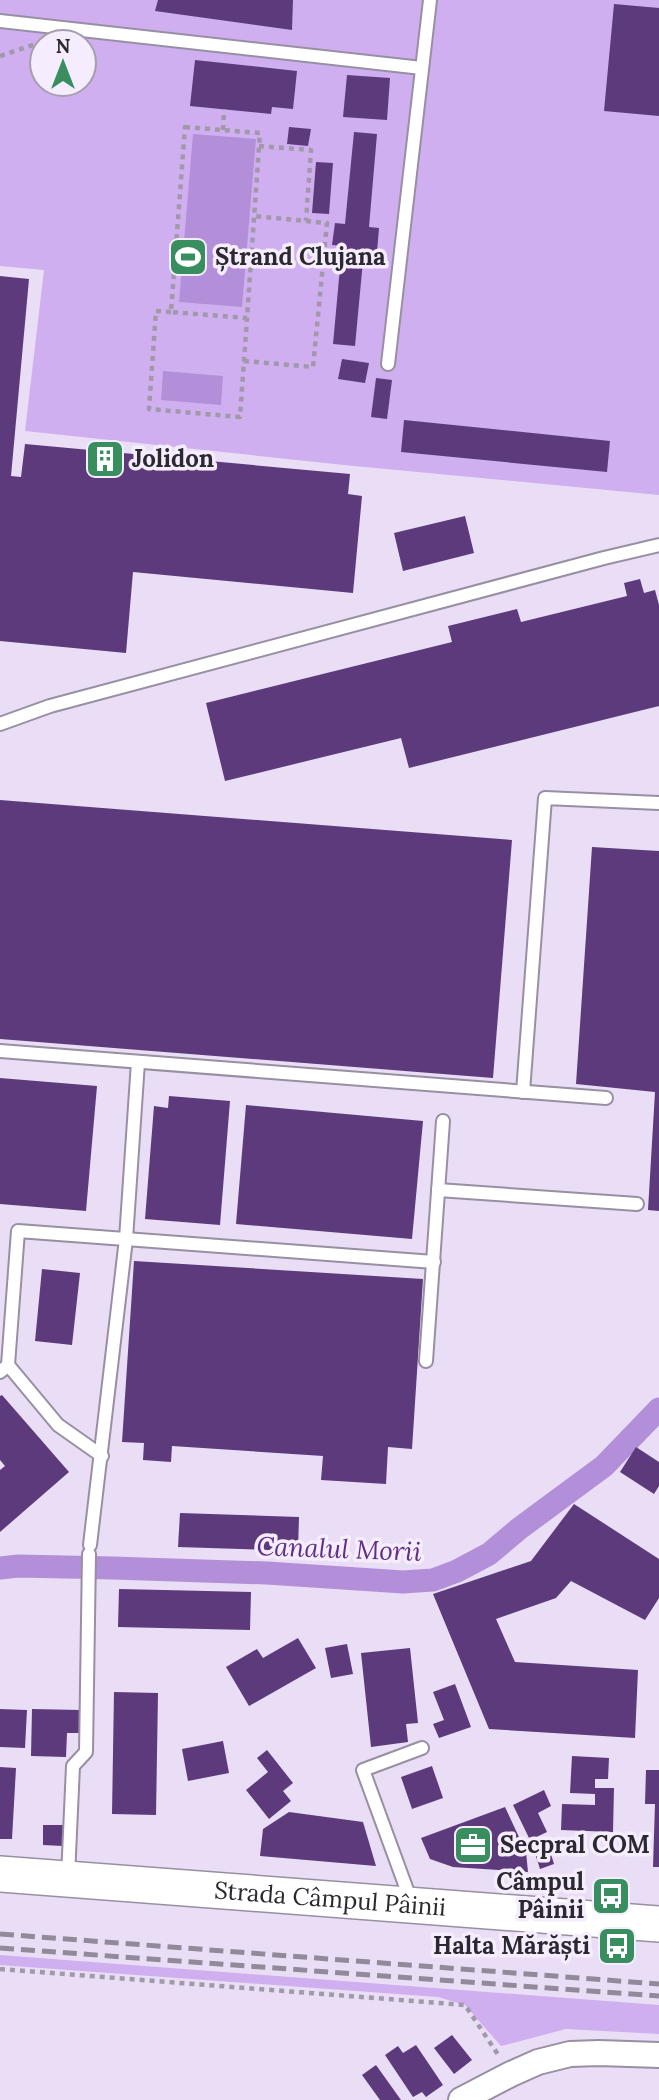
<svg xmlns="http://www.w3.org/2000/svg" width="659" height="2100" viewBox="0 0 659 2100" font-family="Lora,serif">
	<rect width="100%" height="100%" fill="#e9def5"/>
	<g fill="#cfaff0" fill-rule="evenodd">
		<path d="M0 0H659V495L344 465 25 431 44 270 0 266ZM42 42H84V84H42Z"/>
		<path d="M0 1955 659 2005V2034L566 2029 501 2046 465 2005 438 1997 0 1965Z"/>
	</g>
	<g fill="#b48fd9">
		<path d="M193 134 256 139 242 307 179 302Z"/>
		<path d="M163 371 223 376 221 405 161 400Z"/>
	</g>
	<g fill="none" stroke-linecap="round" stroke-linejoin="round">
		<path stroke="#b48fd9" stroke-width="23" d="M0 1568 18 1566 113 1568 267 1573 403 1582 433 1580 457 1571 489 1554 520 1528 604 1466 659 1409"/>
	</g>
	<g fill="#5d3a7c">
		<path d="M158 0H293L292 30 155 11Z"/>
		<path d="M614 4 659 8V116L604 111Z"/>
		<path d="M195 60 297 71 293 109 272 107 271 114 190 106Z"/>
		<path d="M347 75 390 78 387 120 343 117Z"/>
		<path d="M289 127 311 129 308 146 287 144Z"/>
		<path d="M354 132 377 134 369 227 379 228 377 252 364 250 355 346 333 344 342 246 332 245 335 223 345 224Z"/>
		<path d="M316 162 333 163 329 214 312 213Z"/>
		<path d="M0 276 29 279 11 476 21 477 25 444 350 474 348 494 362 496 353 593 133 572 126 653 0 641Z"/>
		<path d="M342 359 369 363 365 383 338 379Z"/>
		<path d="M376 378 392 380 387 419 371 417Z"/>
		<path d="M404 420 610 441 607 472 401 452Z"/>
		<path d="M465 516 474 553 403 571 394 533Z"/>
		<path d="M640 579 644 593 655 590 659 605V706L409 768 401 738 225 781 206 703 452 642 448 626 517 609 521 622 627 596 624 583Z"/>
		<path d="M0 800 512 840 493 1078 0 1039Z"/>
		<path d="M592 847 659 851V1211L648 1210 655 1092 576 1084Z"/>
		<path d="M0 1078 97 1086 86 1211 0 1204Z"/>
		<path d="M169 1096 230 1101 220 1225 145 1219 154 1106 168 1108Z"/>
		<path d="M246 1105 423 1121 412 1239 236 1224Z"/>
		<path d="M134 1261 423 1279 412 1449 388 1447 386 1484 321 1480 323 1456 172 1446 171 1462 143 1460 144 1443 122 1442Z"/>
		<path d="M42 1269 80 1273 72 1345 35 1341Z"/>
		<path d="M2 1395 69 1472 0 1532V1470L5 1466 0 1460V1396Z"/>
		<path d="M636 1447 659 1462V1486L654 1494 620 1472Z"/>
		<path d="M574 1504 659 1559V1598L645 1620 571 1581 556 1598 496 1619 515 1662 638 1670 635 1738 489 1729 433 1594 531 1561Z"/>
		<path d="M180 1513 299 1517 298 1551 178 1547Z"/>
		<path d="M119 1589 251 1592 250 1630 118 1627Z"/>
		<path d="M298 1638 316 1668 249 1706 226 1667 257 1649 263 1658Z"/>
		<path d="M347 1644 353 1674 331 1678 325 1648Z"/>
		<path d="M410 1648 418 1723 406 1724 408 1742 371 1747 361 1653Z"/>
		<path d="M455 1684 471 1727 439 1738 433 1724 444 1720 433 1692Z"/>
		<path d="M114 1692 158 1693 156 1815 112 1814Z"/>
		<path d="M0 1709 27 1710 25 1748 0 1747Z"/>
		<path d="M32 1709 80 1710V1733H67L66 1757 31 1756Z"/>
		<path d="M223 1741 229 1773 188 1781 182 1749Z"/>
		<path d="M267 1750 293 1783 283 1791 291 1801 269 1819 246 1790 268 1772 257 1758Z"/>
		<path d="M572 1756 609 1758 608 1779H595V1788H614L613 1832 561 1830 562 1804 595 1805V1794L570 1793Z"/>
		<path d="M432 1766 443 1798 412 1809 401 1777Z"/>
		<path d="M0 1767 16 1768 12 1839H0Z"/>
		<path d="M646 1770H659V1867H653L655 1804H645Z"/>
		<path d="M544 1790 551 1806 538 1813 547 1832 530 1840 513 1805Z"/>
		<path d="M505 1807 526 1852 528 1872 453 1867 430 1859 421 1838Z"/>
		<path d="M289 1812 363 1822 376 1866 260 1856 263 1829Z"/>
		<path d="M43 1825H64L63 1846 43 1845Z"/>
		<path d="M548 1845 554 1864 540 1869 534 1850Z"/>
		<path d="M452 2035 472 2060 454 2074 434 2048Z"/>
		<path d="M416 2045 443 2085 426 2097 422 2092 413 2097 385 2055 398 2046 403 2053Z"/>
		<path d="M376 2065 401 2100H380L362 2075Z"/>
	</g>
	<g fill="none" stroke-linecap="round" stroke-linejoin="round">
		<defs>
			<g id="lane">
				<path d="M0 21 422 68"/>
				<path d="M388 364 430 0"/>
				<path d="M0 724 50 706 604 558 659 545"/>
				<path d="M0 1051 606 1098"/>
				<path d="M523 1092 545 798 659 803"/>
				<path d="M438 1190 637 1204"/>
				<path d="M426 1361 443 1121"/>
				<path d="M8 1365 18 1231 434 1262"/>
				<path d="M0 1372 8 1365 58 1425 102 1456"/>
				<path d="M90 1545 126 1239 138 1062"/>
				<path d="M68 1877 73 1766 86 1752 89 1554"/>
				<path d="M411 1901 363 1770 422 1748"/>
			</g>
			<path id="street" d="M461 2100 511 2074 538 2062 570 2054 599 2053 659 2055"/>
			<g id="secondary">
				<path id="s1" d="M0 1874 659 1924"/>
			</g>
		</defs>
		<use href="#lane" stroke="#988fa3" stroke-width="16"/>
		<use href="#street" stroke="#988fa3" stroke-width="28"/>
		<use href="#secondary" stroke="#988fa3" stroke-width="38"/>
		<g stroke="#a199aa" stroke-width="4.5" stroke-dasharray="5 5" stroke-linecap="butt">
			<path d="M0 56 39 43"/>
			<path d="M185 127 260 133 247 318 171 312Z"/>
			<path d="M223 130 224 109"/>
			<path d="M259 146 311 150 306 221"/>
			<path d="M171 312 156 311 149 409 240 417 247 318"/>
			<path d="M244 361 313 367 327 223 254 216"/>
			<path d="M468 1953 469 1936"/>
			<path d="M0 1969 465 2005 499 2056"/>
		</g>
		<use href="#lane" stroke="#fff" stroke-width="12"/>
		<use href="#street" stroke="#fff" stroke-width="24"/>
		<use href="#secondary" stroke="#fff" stroke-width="35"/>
		<g stroke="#928a9a" stroke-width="5" stroke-dasharray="14 7" stroke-linecap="butt">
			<path d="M0 1934 659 1984"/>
			<path d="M0 1948 659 1996"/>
		</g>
	</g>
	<defs>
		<symbol id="stadium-square" viewBox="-11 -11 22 22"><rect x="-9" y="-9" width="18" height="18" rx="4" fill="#398e60" stroke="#f5edfe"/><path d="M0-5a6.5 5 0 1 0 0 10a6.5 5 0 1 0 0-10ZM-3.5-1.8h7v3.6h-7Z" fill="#fff"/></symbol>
		<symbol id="building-square" viewBox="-11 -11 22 22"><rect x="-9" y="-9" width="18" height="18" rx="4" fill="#398e60" stroke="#f5edfe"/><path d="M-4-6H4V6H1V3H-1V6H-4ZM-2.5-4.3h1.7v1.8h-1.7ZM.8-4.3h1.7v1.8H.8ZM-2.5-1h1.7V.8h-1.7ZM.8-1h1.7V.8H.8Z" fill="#fff"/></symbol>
		<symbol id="office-square" viewBox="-11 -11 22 22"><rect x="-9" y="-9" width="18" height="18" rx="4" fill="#398e60" stroke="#f5edfe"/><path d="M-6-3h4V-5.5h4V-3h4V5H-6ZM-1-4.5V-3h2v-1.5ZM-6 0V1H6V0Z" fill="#fff"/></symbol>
		<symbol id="bus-square" viewBox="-11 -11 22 22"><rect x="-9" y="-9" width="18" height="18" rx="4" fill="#398e60" stroke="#f5edfe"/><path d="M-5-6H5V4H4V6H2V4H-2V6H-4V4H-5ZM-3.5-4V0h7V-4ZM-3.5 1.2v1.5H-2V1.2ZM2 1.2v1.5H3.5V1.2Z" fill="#fff"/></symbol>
	</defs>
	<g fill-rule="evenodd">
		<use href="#stadium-square" x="166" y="235" width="44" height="44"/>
		<use href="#building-square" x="83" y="437" width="44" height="44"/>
		<use href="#office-square" x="451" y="1823" width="44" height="44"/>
		<use href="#bus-square" x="589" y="1874" width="44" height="44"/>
		<use href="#bus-square" x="595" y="1924" width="44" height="44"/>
	</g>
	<g text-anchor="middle" stroke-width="7" stroke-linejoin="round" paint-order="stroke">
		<g font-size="24" font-weight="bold" fill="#2c2830" stroke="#f5edfe" text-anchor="start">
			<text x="215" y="265">Ștrand Clujana</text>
			<text x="132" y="467">Jolidon</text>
			<text x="500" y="1853">Secpral COM</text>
			<text x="584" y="1890" text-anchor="end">Câmpul<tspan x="584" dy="28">Pâinii</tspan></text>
			<text x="590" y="1954" text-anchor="end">Halta Mărăști</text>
		</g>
		<g font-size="24" fill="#2c2830" stroke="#f5edfe">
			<text dy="8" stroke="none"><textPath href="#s1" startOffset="331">Strada Câmpul Pâinii</textPath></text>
		</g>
		<g font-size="26" font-style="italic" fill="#603087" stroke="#f5edfe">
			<text transform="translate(339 1549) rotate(2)" y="9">Canalul Morii</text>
		</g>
	</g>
	<g transform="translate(63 63)"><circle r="33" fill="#f5edfe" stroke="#a59eac" stroke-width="2"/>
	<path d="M0-5L12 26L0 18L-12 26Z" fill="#398e60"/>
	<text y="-10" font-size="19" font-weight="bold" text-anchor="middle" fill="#2c2830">N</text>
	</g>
</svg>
